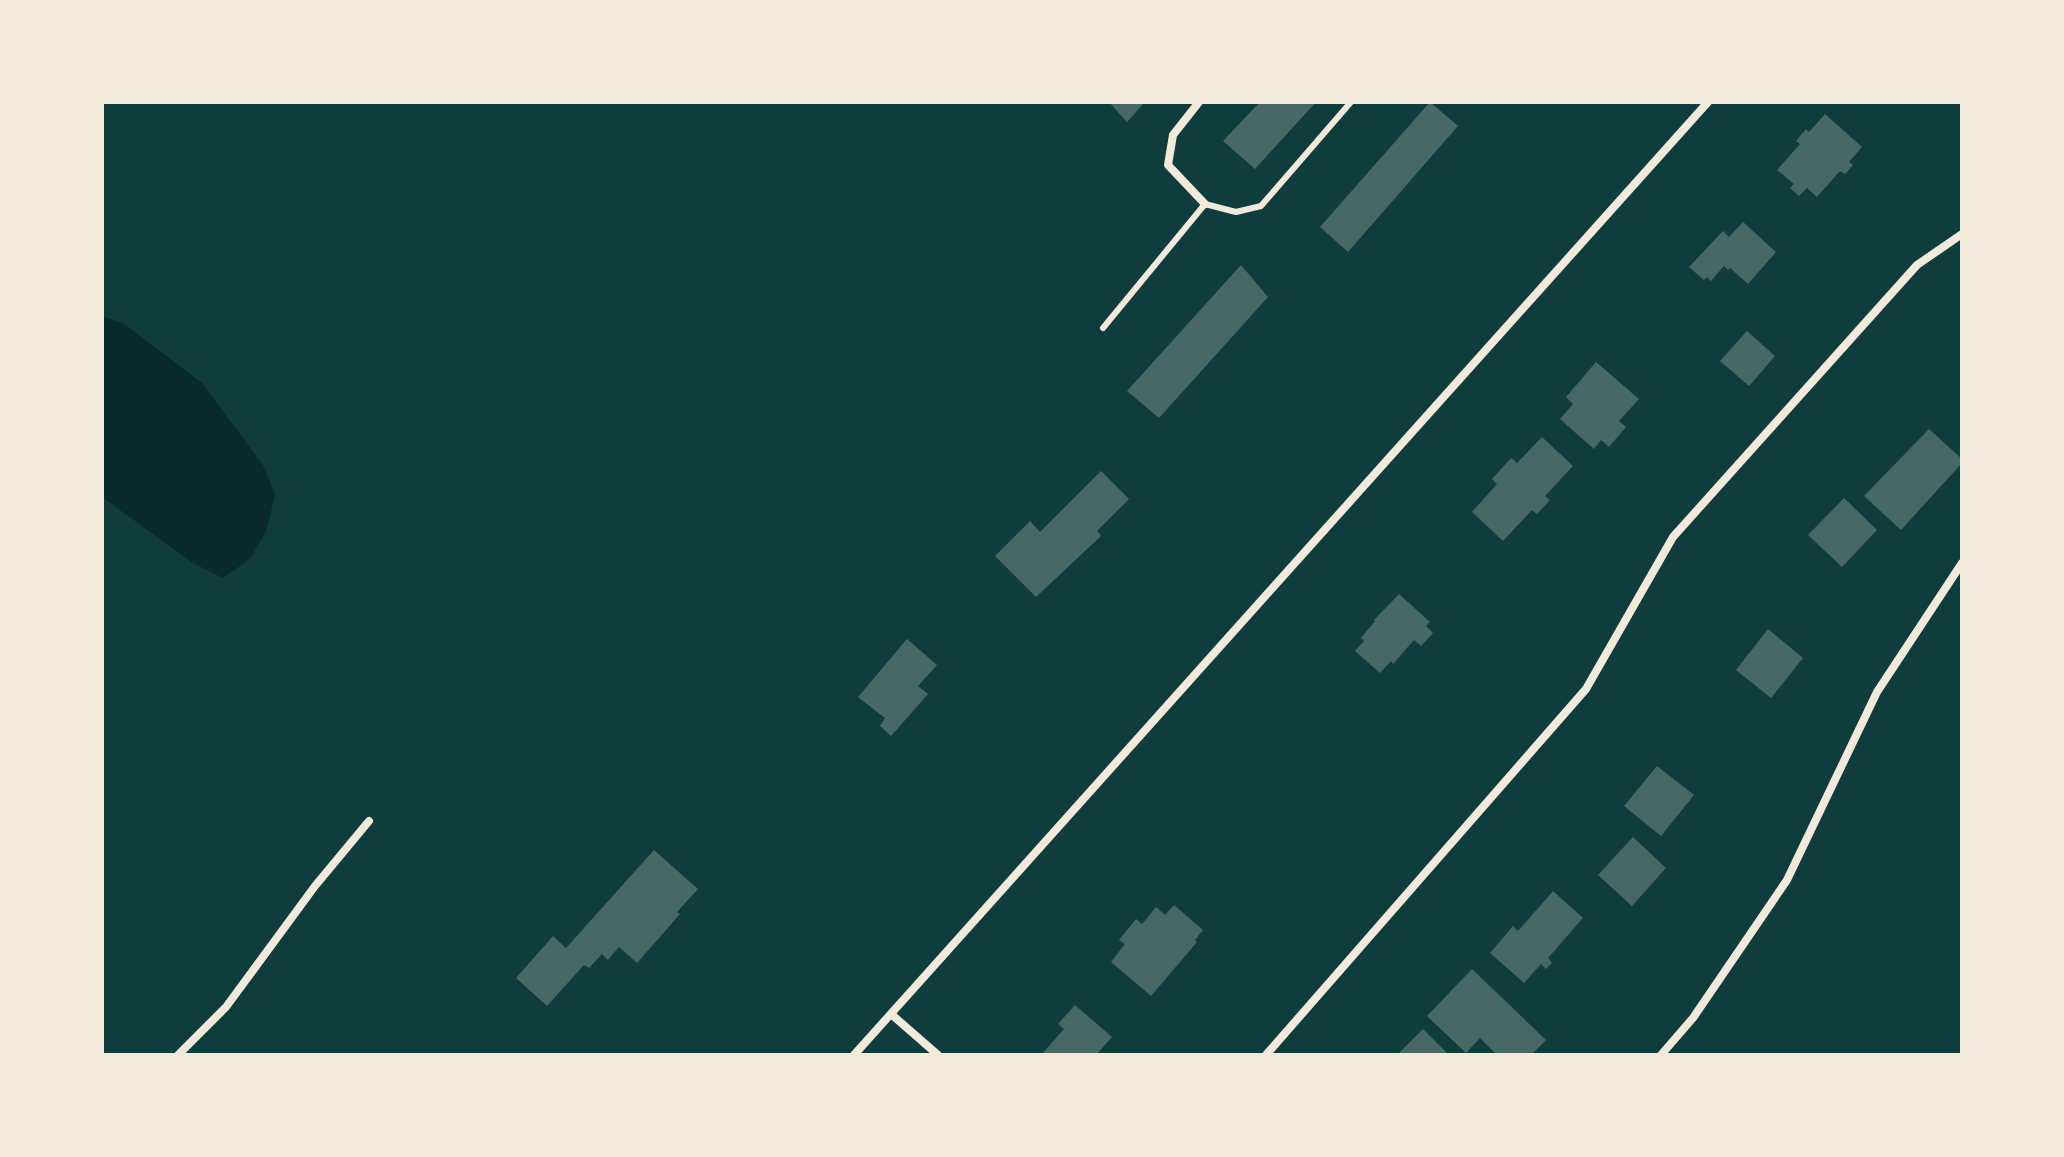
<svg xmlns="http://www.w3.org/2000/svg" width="2064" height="1157" viewBox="0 0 2064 1157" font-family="Figtree,sans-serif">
	<rect width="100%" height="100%" fill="#0f3d3e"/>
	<path fill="#0a2a2b" d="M102 316 124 324 202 383 263 465 275 494 267 529 250 559 223 578 193 563 102 497Z"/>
	<g fill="#486865">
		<path d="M1109 102H1145L1127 122Z"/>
		<path d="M1260 102H1316L1255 169 1223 141Z"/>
		<path d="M1430 102 1458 126 1348 252 1320 227Z"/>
		<path d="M1825 114 1862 147 1849 162 1853 165 1845 174 1840 171 1817 197 1807 188 1799 196 1790 188 1794 184 1777 170 1800 144 1796 141 1806 129 1809 132Z"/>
		<path d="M1743 222 1776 252 1748 284 1730 268 1728 270 1724 266 1711 281 1707 277 1704 280 1689 267 1723 231 1729 237Z"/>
		<path d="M1241 265 1268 297 1159 418 1127 391Z"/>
		<path d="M1747 331 1775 356 1749 386 1720 361Z"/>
		<path d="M1596 362 1639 399 1619 421 1626 427 1609 447 1601 440 1594 449 1560 419 1573 404 1566 397Z"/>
		<path d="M1929 429 1962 459V463L1901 530 1864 496Z"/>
		<path d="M1542 437 1573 466 1545 496 1550 500 1537 514 1532 510 1503 541 1472 512 1497 484 1492 479 1511 458 1517 463Z"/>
		<path d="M1101 471 1129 499 1097 531 1101 536 1036 597 995 556 1030 521 1040 532Z"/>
		<path d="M1844 498 1877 530 1842 567 1808 535Z"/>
		<path d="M1399 594 1430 622 1426 626 1433 633 1421 646 1414 640 1393 664 1391 661 1380 673 1355 651 1364 641 1361 638 1375 621 1374 620Z"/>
		<path d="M1768 629 1803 658 1771 698 1736 670Z"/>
		<path d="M907 639 937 665 918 686 928 694 891 736 880 726 885 718 858 697Z"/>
		<path d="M1657 766 1694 795 1661 836 1624 806Z"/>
		<path d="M1633 837 1666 868 1632 906 1598 875Z"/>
		<path d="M654 850 698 889 677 912 680 914 637 963 619 947 608 960 602 954 589 968 584 965 547 1006 516 978 553 936 566 948Z"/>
		<path d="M1553 891 1583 918 1548 958 1552 963 1546 969 1541 964 1524 983 1490 953 1513 926 1518 931Z"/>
		<path d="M1174 905 1203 930 1195 940 1197 942 1151 996 1111 962 1125 944 1119 940 1136 919 1142 924 1156 907 1165 915Z"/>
		<path d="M1472 969 1546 1040 1531 1055H1497L1480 1038 1466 1053 1427 1016Z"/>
		<path d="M1075 1005 1112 1037 1096 1055H1041L1064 1029 1058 1024Z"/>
		<path d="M1423 1029 1449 1055H1397Z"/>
	</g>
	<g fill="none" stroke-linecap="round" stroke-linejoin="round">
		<path stroke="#f1e9da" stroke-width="6" d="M1103 328 1205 204 1236 212 1261 206 1351 102"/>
		<g stroke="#f1e9da" stroke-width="8">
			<path d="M1199 102 1173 135 1168 165 1205 204"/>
			<path d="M891 1014 938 1055"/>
			<path d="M178 1055 226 1007 315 886 369 821"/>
			<path d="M854 1055 1708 102"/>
			<path d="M1266 1055 1586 689 1673 537 1917 265 1962 234"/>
			<path d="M1661 1055 1693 1018 1787 880 1877 692 1962 563"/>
		</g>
	</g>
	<rect width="2064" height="1157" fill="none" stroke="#f1e9da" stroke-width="208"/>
</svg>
